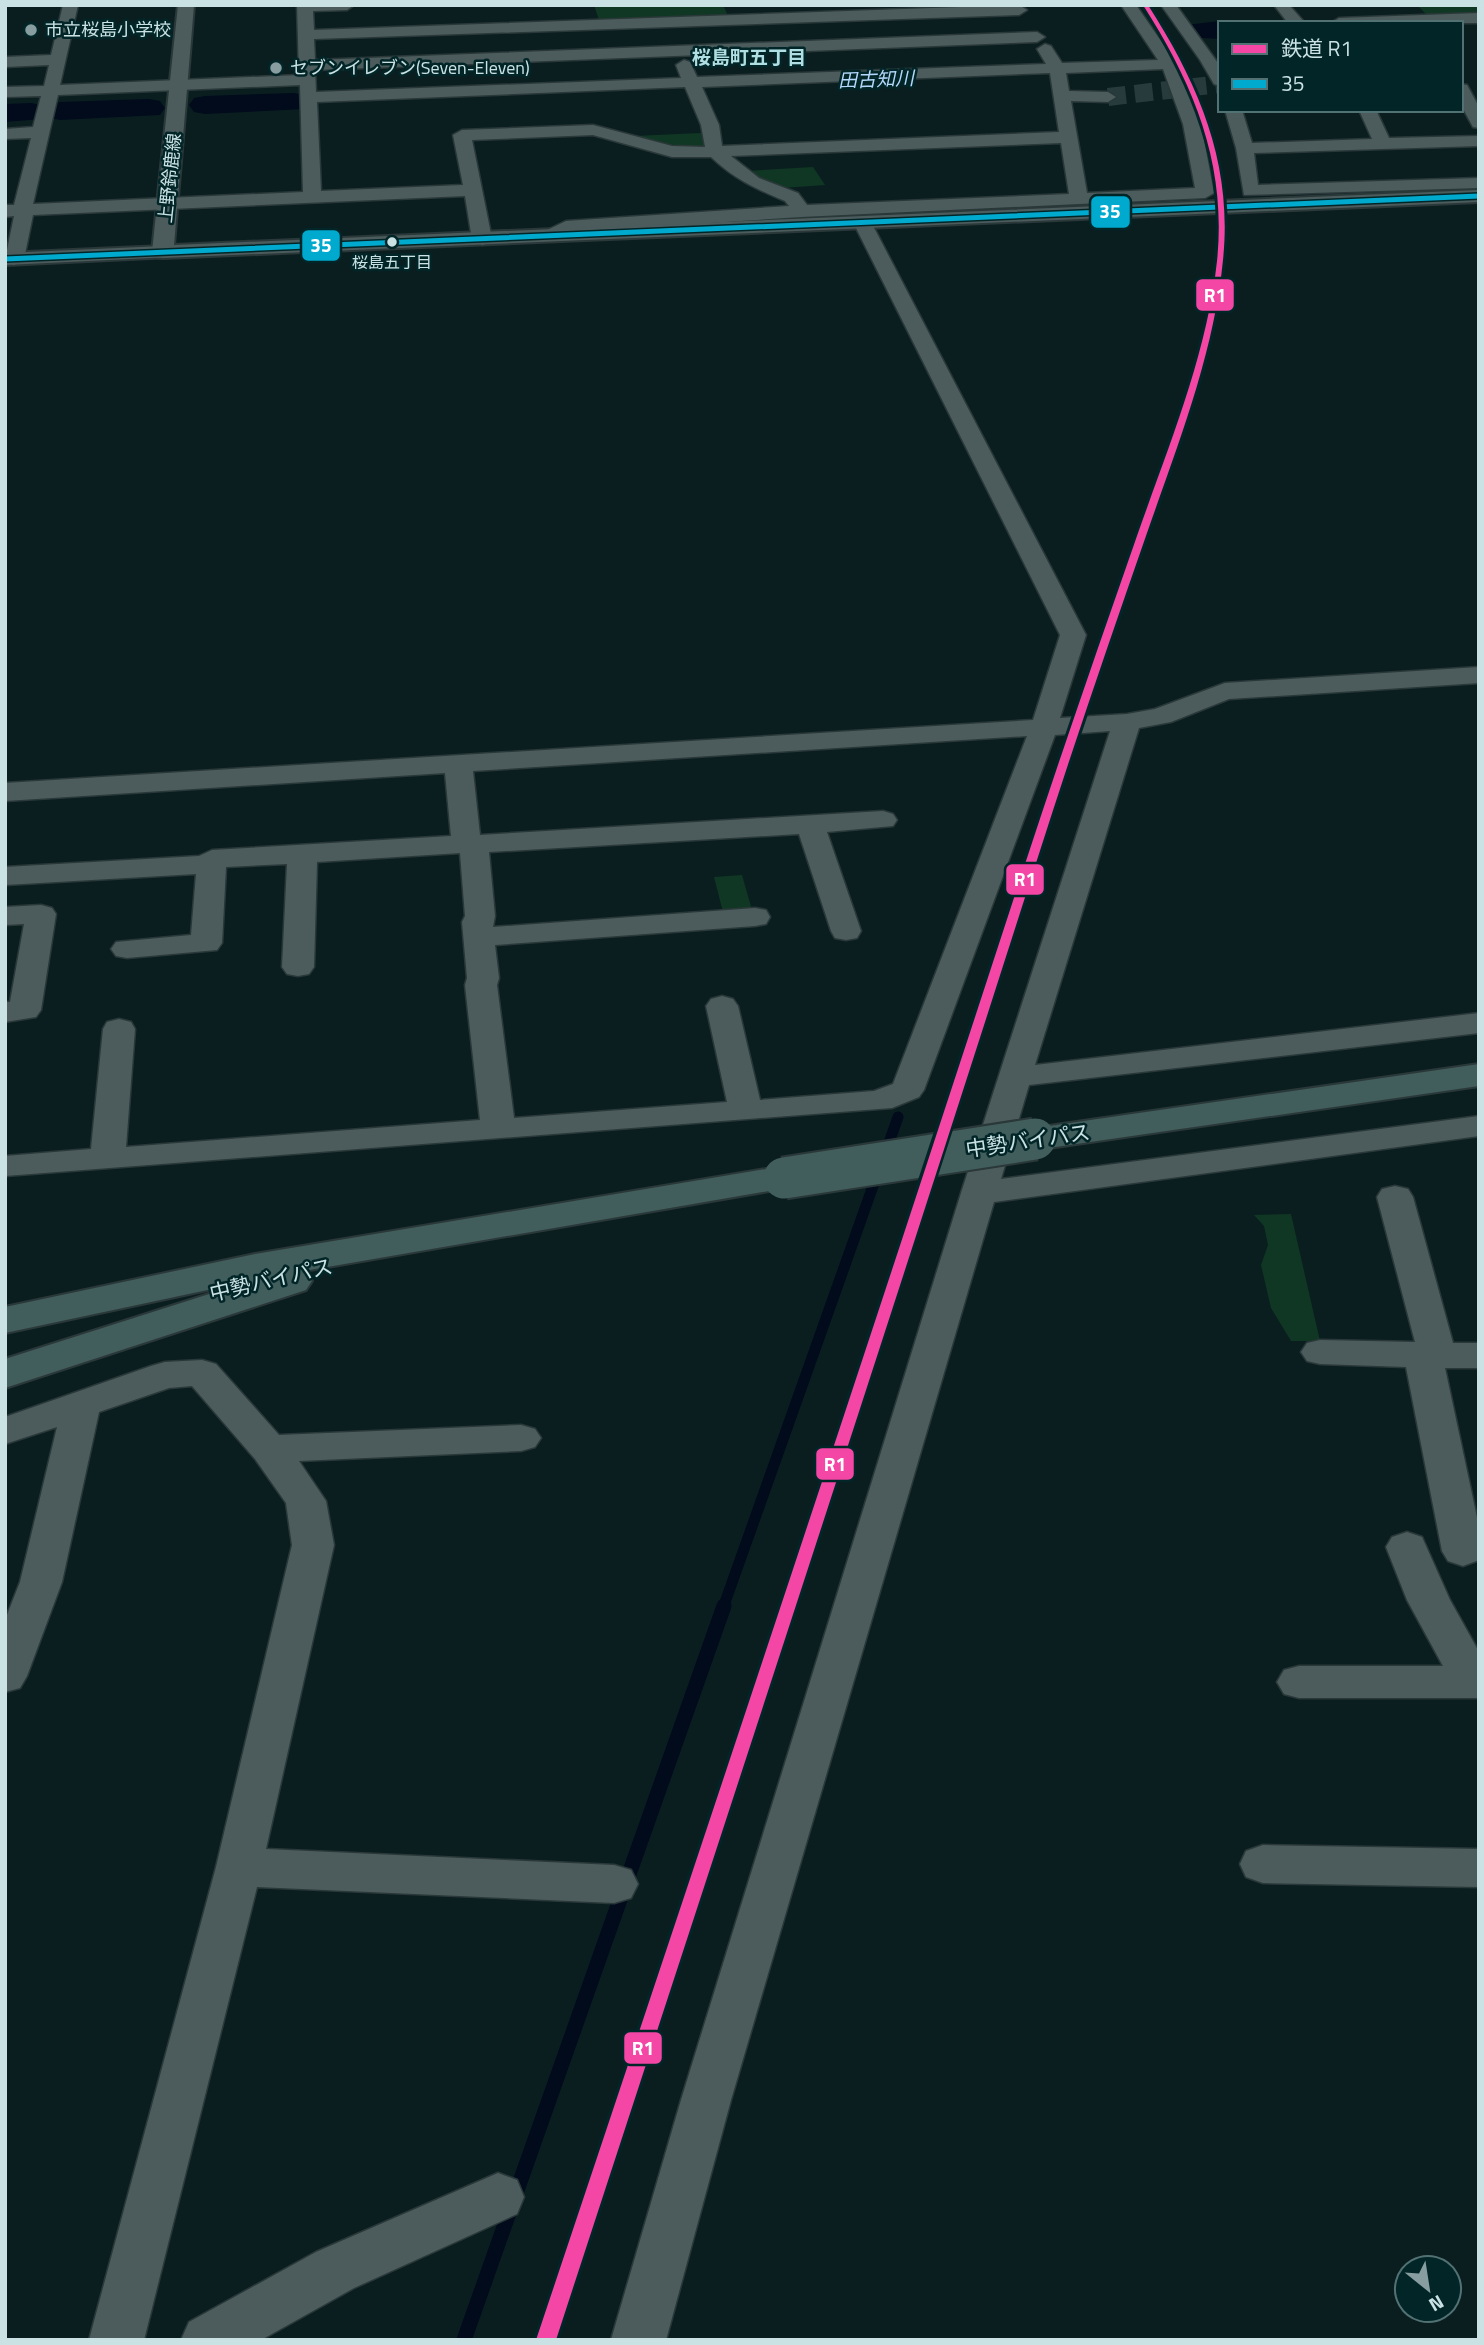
<svg xmlns="http://www.w3.org/2000/svg" width="1484" height="2345" viewBox="0 0 1484 2345" font-family="'Titillium Web','Noto Sans JP',sans-serif">
	<rect width="100%" height="100%" fill="#0a1e20"/>
	<g fill="#103723">
		<path d="M594 5H723L729 18 600 23Z"/>
		<path d="M1417 5H1479V16H1428Z"/>
		<path d="M701 133 706 147C684 158 655 144 634 136Z"/>
		<path d="M813 167 825 185 783 188 746 171Z"/>
		<path d="M742 875 752 910 723 912 714 877Z"/>
		<path d="M1291 1214 1320 1341H1291L1271 1308 1261 1265 1268 1245 1264 1226 1254 1215Z"/>
	</g>
	<g fill="none" stroke-linecap="round" stroke-linejoin="round">
		<g stroke="#010b1c" stroke-width="11">
			<path d="M885 1154 898 1117"/>
			<path d="M723 1608 878 1172"/>
		</g>
		<path stroke="#010b1c" stroke-width="15" d="M464 2340 724 1606"/>
		<g fill="#010b1c" fill-rule="evenodd">
			<path d="M1220 21 1225 23H1220V39L1186 37 1182 31 1186 25Z"/>
			<path d="M294 93 305 95 309 102 305 109 205 114 194 112 189 105 194 98 205 96Z"/>
			<path d="M149 99 160 101 165 108 160 115 60 120 49 118 46 113 42 119 5 122V104L31 103 42 105 45 110 49 104 60 102Z"/>
		</g>
		<path stroke="#273b3d" stroke-width="18" stroke-dasharray="18 9" stroke-linecap="butt" d="M1108 97 1220 84"/>
		<defs>
			<g id="minor">
				<path d="M63 5H78L60 85 299 75 297 5H354L347 10 313 11 314 30 1019 5 1027 10 1019 15 314 39 315 60 1037 32 1045 37 1037 42 315 70 316 92 681 78 676 65 684 60 690 62 697 77 1046 64 1037 49 1045 44 1051 46 1062 63 1158 60 1121 5H1136L1177 64 1201 124 1214 193 1205 198 801 217 570 232 557 240H543L540 236 543 232 566 221 789 206 785 201C756 189 734 179 711 157H672L593 135 472 140 492 239 489 243 482 245 472 239 465 196 33 215 24 259 14 265 5 260 14 216 5 217V205H14L31 138 5 139V129L33 127 41 96 5 97V87L44 86 49 65 5 67V57L51 55ZM1163 69 1183 124 1195 188 1087 193 1071 101 1108 102 1116 97 1108 92 1069 91 1066 73ZM1050 73 1059 132 722 146 719 125 702 87ZM300 85 303 192 33 204 58 95ZM685 87 701 125 705 147 672 146 593 125 462 130 453 135 463 185 321 191 317 102ZM1061 143 1069 194 807 205 798 193 759 178 731 156Z"/>
				<path d="M1161 5H1176L1220 66V86L1214 84 1200 60Z"/>
				<path d="M1274 5H1289L1305 23H1288Z"/>
				<path d="M1479 13V23H1331L1339 18Z"/>
				<path d="M1461 84 1467 85 1479 107V128L1473 127 1461 105Z"/>
				<path d="M1225 110H1242L1252 143 1372 139 1359 110H1376L1389 138 1479 136V146L1254 153 1258 185 1479 178V188L1244 195 1236 148Z"/>
				<path d="M862 216 871 222 1086 635 1060 718 1127 714 1155 709 1225 683 1479 667V683L1229 699 1171 722 1139 728 1035 1065 1479 1013V1033L1029 1085 1001 1179 1479 1116V1136L994 1202 731 2100 666 2340H611L681 2100 961 1193 1110 731 1055 735 924 1090 919 1097 892 1108 5 1176V1156L91 1149 103 1029 107 1022 119 1019 131 1022 135 1029 126 1147 480 1120 465 985 467 978 462 922 465 916 460 853 317 862 314 967 309 974 298 976 287 974 282 967 287 864 226 867 222 943 217 950 127 958 116 956 111 949 116 942 191 935 196 874 5 885V867L199 856 212 850 451 836 445 773 5 801V783L1033 720 1060 635 853 222ZM1027 736 893 1084 874 1091 760 1100 738 1006 733 999 722 996 711 999 706 1006 727 1102 514 1118 497 985 499 978 495 945 755 926 766 924 770 917 766 910 755 908 493 927 495 916 489 852 799 834 831 931 835 938 846 940 857 938 861 931 827 832 893 826 897 820 893 814 883 811 480 835 473 771Z"/>
				<path d="M41 905 52 908 56 914 41 1010 36 1017 5 1022V1002H10L24 924 5 925V907Z"/>
				<path d="M1395 1186 1408 1189 1413 1197 1453 1343H1479V1368H1445L1479 1527V1560L1463 1566 1448 1561 1442 1551 1406 1367 1320 1364 1307 1361 1301 1352 1307 1343 1320 1340 1415 1342 1377 1197 1382 1189Z"/>
				<path d="M202 1360 216 1364 279 1435 521 1425 535 1429 541 1438 535 1447 521 1451 299 1461 326 1501 334 1545 266 1849 614 1865 631 1870 638 1884 631 1898 614 1903 257 1887 144 2340H89L216 1867 292 1545 286 1503 255 1459 192 1386 169 1388 99 1412 62 1582 27 1676 20 1688 5 1692V1620L20 1582 57 1427 5 1444V1417L151 1366 165 1362Z"/>
				<path d="M1407 1532 1422 1537 1450 1600 1479 1652V1698H1299L1284 1694 1277 1682 1284 1670 1299 1666H1443L1407 1600 1386 1547 1392 1537Z"/>
				<path d="M1263 1845 1479 1849V1887L1263 1883 1246 1877 1240 1864 1246 1851Z"/>
				<path d="M498 2173 517 2180 524 2197 517 2214 354 2288 261 2340H181L189 2322 316 2252Z"/>
			</g>
			<path id="tertiary" d="M163 246 171 247 174 252 171 257 5 265V253Z"/>
			<path id="secondary" d="M178 5H194L174 245 1479 190V202L163 258 155 257 152 252Z"/>
			<g id="trunk">
				<path d="M1479 1064V1086L1035 1150 1022 1147 1016 1139 1022 1131 1035 1128Z"/>
				<path d="M784 1166 798 1170 803 1178 798 1186 304 1271 312 1281 306 1290 5 1388V1359L250 1281 5 1333V1307L255 1254Z"/>
			</g>
		</defs>
		<use href="#minor" stroke="#2a3839" stroke-width="3"/>
		<use href="#tertiary" stroke="#2a3839" stroke-width="4"/>
		<use href="#secondary" stroke="#2a3839" stroke-width="4"/>
		<use href="#trunk" stroke="#2a3839" stroke-width="4"/>
		<use href="#minor" fill="#4c5c5d" fill-rule="evenodd"/>
		<use href="#tertiary" fill="#4c5c5d" fill-rule="evenodd"/>
		<use href="#secondary" fill="#4c5c5d" fill-rule="evenodd"/>
		<use href="#trunk" fill="#415d5c" fill-rule="evenodd"/>
		<defs>
			<path id="trunk-bridge" d="M784 1178 1035 1139"/>
		</defs>
		<use href="#trunk-bridge" stroke="#2a3839" stroke-width="45" stroke-linecap="butt"/>
		<use href="#trunk-bridge" stroke="#415d5c" stroke-width="41"/>
		<defs>
			<path id="bus-1" d="M5 259 1479 196"/>
		</defs>
		<use href="#bus-1" stroke="#022628" stroke-width="8"/>
		<use href="#bus-1" stroke="#00a9ce" stroke-width="5"/>
		<defs>
			<path id="rail-1" d="M1143 5H1148C1199 85 1233 163 1223 260 1214 354 1178 444 1147 533 1109 642 1072 750 1037 860 879 1354 717 1847 556 2340H536C701 1847 865 1355 1026 861 1062 751 1100 642 1138 533 1169 445 1207 354 1217 261 1227 164 1194 85 1143 5Z"/>
		</defs>
		<use href="#rail-1" stroke="#022628" stroke-width="6"/>
		<use href="#rail-1" fill="#f346a5" fill-rule="evenodd"/>
	</g>
	<g fill="#879d9f" stroke="#022628" stroke-width="2.5">
		<circle cx="31" cy="30" r="7"/>
		<circle cx="276" cy="68" r="7"/>
	</g>
	<circle fill="#cbe2e4" stroke="#022628" stroke-width="2.5" cx="392" cy="242" r="6"/>
	<g text-anchor="middle" stroke-width="5" stroke-linejoin="round" paint-order="stroke">
		<g font-size="16" fill="#cbe2e4" stroke="#022628">
			<text x="392" y="268">桜島五丁目</text>
		</g>
		<g font-size="18" fill="#cbe2e4" stroke="#022628" text-anchor="start">
			<text x="45" y="36">市立桜島小学校</text>
			<text x="290" y="74">セブンイレブン(Seven-Eleven)</text>
		</g>
		<g font-size="18" fill="#cbe2e4" stroke="#022628">
			<text transform="translate(170 178) rotate(-84)" y="6">上野鈴鹿線</text>
		</g>
		<g font-size="19" font-weight="bold" fill="#b0dfe3" stroke="#022628">
			<text x="749" y="64">桜島町五丁目</text>
		</g>
		<g font-size="19" font-style="italic" fill="#b3d8fb" stroke="#022628">
			<text transform="translate(876 79) rotate(-2)" y="7">田古知川</text>
		</g>
		<g font-size="21" fill="#cbe2e4" stroke="#022628">
			<text transform="translate(1028 1141) rotate(-8)" y="7">中勢バイパス</text>
			<text transform="translate(271 1280) rotate(-13)" y="7">中勢バイパス</text>
		</g>
	</g>
	<g stroke="#022628" stroke-width="2.5">
		<rect x="1090" y="195" width="41" height="34" rx="7" fill="#00a9ce"/>
		<rect x="301" y="229" width="40" height="33" rx="7" fill="#00a9ce"/>
		<rect x="1195" y="278" width="40" height="34" rx="7" fill="#f346a5"/>
		<rect x="1005" y="863" width="40" height="33" rx="7" fill="#f346a5"/>
		<rect x="815" y="1447" width="40" height="34" rx="7" fill="#f346a5"/>
		<rect x="623" y="2031" width="40" height="34" rx="7" fill="#f346a5"/>
	</g>
	<g font-size="19" text-anchor="middle" font-weight="bold" fill="#fff">
		<text x="1110" y="218">35</text>
		<text x="321" y="252">35</text>
		<text x="1215" y="302">R1</text>
		<text x="1025" y="886">R1</text>
		<text x="835" y="1471">R1</text>
		<text x="643" y="2055">R1</text>
	</g>
	<rect width="1484" height="2345" fill="none" stroke="#cbe2e4" stroke-width="14"/>
	<rect x="1218" y="21" width="245" height="91" fill="#022628" stroke="#527173" stroke-width="2"/>
	<rect x="1232" y="44" width="35" height="10" fill="#f346a5" stroke="#527173" stroke-width="2"/>
	<text x="1281" y="56" font-size="21" fill="#cbe2e4">鉄道 R1</text>
	<rect x="1232" y="79" width="35" height="10" fill="#00a9ce" stroke="#527173" stroke-width="2"/>
	<text x="1281" y="91" font-size="21" fill="#cbe2e4">35</text>
	<g transform="translate(1428 2289) rotate(150)"><circle r="33" fill="#022628" stroke="#527173" stroke-width="2"/>
	<path d="M0-5L12 26L0 18L-12 26Z" fill="#879d9f"/>
	<text y="-10" font-size="19" font-weight="bold" text-anchor="middle" fill="#cbe2e4">N</text>
	</g>
</svg>
